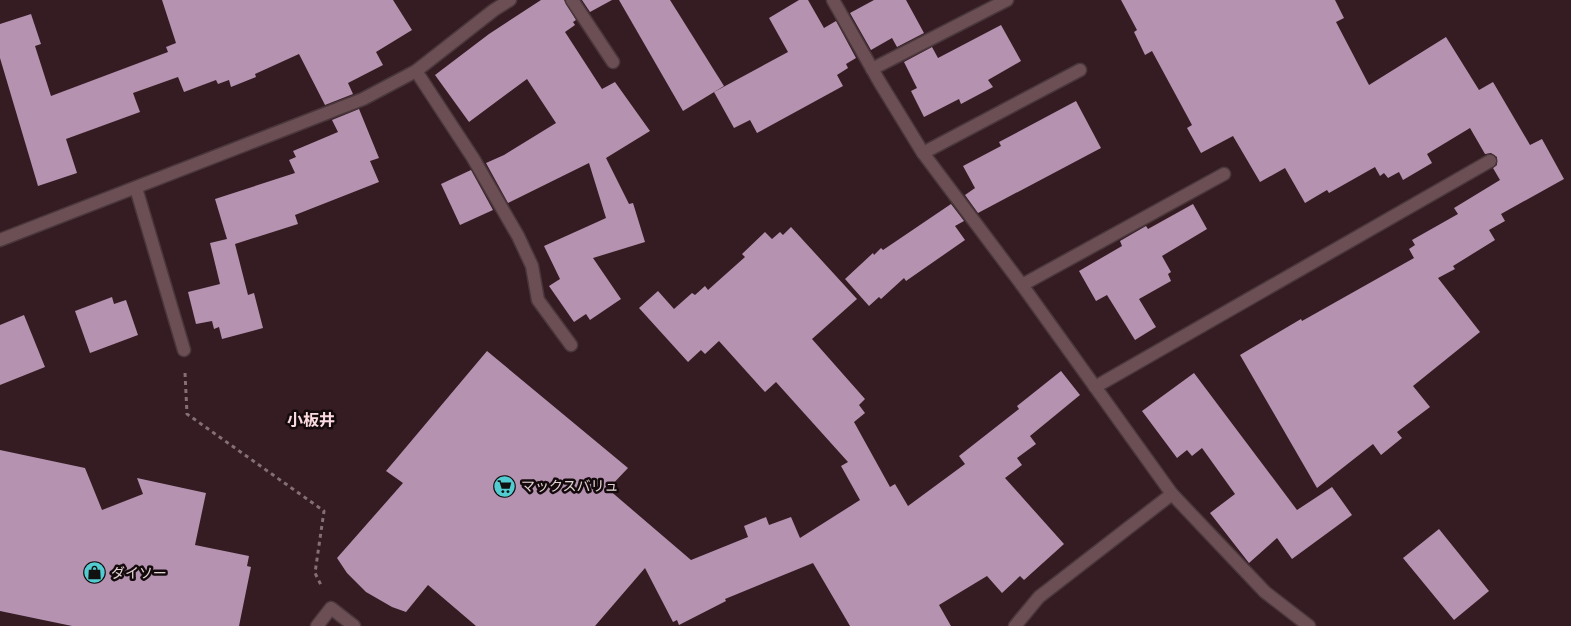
<svg xmlns="http://www.w3.org/2000/svg" width="1571" height="626" viewBox="0 0 1571 626" font-family="'IBM Plex Serif','Noto Sans JP',serif">
	<rect width="100%" height="100%" fill="#341c22"/>
	<g fill="#b492b0">
		<path d="M162 0H393L412 30 376 52 383 65 348 83 353 94 325 105 299 54 255 74 256 77 231 87 229 80 218 84 216 80 184 92 178 77 133 93 140 112 66 139 77 173 38 186 0 58V24L31 14 41 44 35 46 51 96 168 52 166 47 176 43Z"/>
		<path d="M541 0H564L576 20 573 22 575 25 565 32 602 89 615 82 650 131 606 158 629 204 633 203 645 242 593 258 621 299 590 320 586 314 574 322 549 286 560 279 544 246 606 218 589 163 508 203 486 163 504 155 556 123 527 79 469 122 435 75 489 34Z"/>
		<path d="M582 0H612L590 12Z"/>
		<path d="M619 0H670L724 86 683 111Z"/>
		<path d="M799 0H808L824 28 836 21 856 58 846 64 848 68 837 75 843 86 757 133 750 120 734 128 714 92 788 52 769 18Z"/>
		<path d="M874 0H906L924 33 897 47 892 38 871 50 850 13Z"/>
		<path d="M1121 0H1335L1344 18 1336 22 1369 85 1446 37 1479 90 1493 82 1530 145 1542 139 1564 179 1501 214 1505 221 1489 230 1495 240 1453 266 1455 269 1438 278 1480 332 1413 386 1430 407 1397 432 1402 438 1381 455 1373 444 1317 488 1240 355 1301 319 1302 321 1414 258 1409 249 1415 245 1412 240 1458 214 1454 208 1500 180 1493 168 1497 165V157L1491 153 1485 154 1470 128 1427 154 1432 163 1403 180 1399 172 1388 178 1384 173 1380 176 1375 167 1329 193 1327 190 1305 203 1285 168 1260 182 1233 136 1201 153 1187 128 1192 125 1152 51 1145 55 1134 32 1137 30Z"/>
		<path d="M1001 25 1021 61 988 80 993 87 961 104 959 99 924 117 911 91 917 88 904 62 932 47 938 58Z"/>
		<path d="M1076 101 1101 148 978 213 965 195 975 188 963 166 1001 146 999 142Z"/>
		<path d="M359 109 379 158 370 161 379 182 295 215 298 224 235 244 248 295 254 293 263 328 222 339 219 327 214 329 212 321 196 324 188 292 220 284 210 243 227 239 215 199 295 173 289 160 296 157 293 151 338 132 332 120Z"/>
		<path d="M471 170 493 210 460 225 441 184Z"/>
		<path d="M951 204 964 221 955 226 965 240 906 281 904 278 881 299 879 297 869 306 845 279 873 253 874 255 881 248 883 250Z"/>
		<path d="M1193 204 1207 229 1162 256 1171 272 1168 274 1171 281 1139 299 1156 327 1135 340 1107 295 1096 301 1079 271 1122 246 1120 241 1146 226 1148 229Z"/>
		<path d="M791 227 857 299 812 339 865 399 859 405 865 413 854 422 890 487 895 484 908 506 965 464 959 456 1019 409 1017 406 1061 371 1080 395 1030 436 1036 444 1017 458 1022 465 1005 478 1064 544 1024 580 1020 576 1002 593 987 576 939 605 951 626H850L813 563 725 599 726 601 679 625 677 620 673 622 645 568 595 626H476L428 585 406 612 392 607 366 592 347 573 337 558 403 483 386 471 487 351 628 468 608 489 691 560 748 537 744 526 766 517 769 525 791 517 800 538 860 500 841 466 848 462 776 382 765 392 719 341 705 354 701 350 688 362 639 308 658 291 674 309 692 293 695 295 705 286 708 290 745 257 742 254 765 232 772 239 780 232 783 235Z"/>
		<path d="M112 297 114 304 126 300 138 335 90 353 75 311Z"/>
		<path d="M24 315 45 367 0 385V325Z"/>
		<path d="M1194 373 1297 510 1332 487 1352 515 1292 559 1277 538 1249 563 1210 513 1235 494 1202 448 1192 456 1187 450 1177 458 1142 411Z"/>
		<path d="M0 450 85 468 102 510 143 494 137 478 206 493 195 545 249 556 247 566 251 567 239 626H72L0 611Z"/>
		<path d="M1439 529 1489 591 1454 620 1403 558Z"/>
	</g>
	<g fill="none" stroke-linecap="round" stroke-linejoin="round">
		<defs>
			<g id="minor">
				<path d="M572 0 613 62"/>
				<path d="M833 0 879 81 923 153 1022 285 1172 494 1265 592 1309 626"/>
				<path d="M872 69 1007 0"/>
				<path d="M416 71 473 158 518 236 532 266 538 300 571 345"/>
				<path d="M923 153 1080 70"/>
				<path d="M136 188 184 350"/>
				<path d="M0 240 363 99 416 71 494 10 510 0"/>
				<path d="M1022 285 1224 174"/>
				<path d="M1095 387 1490 161"/>
				<path d="M317 626 331 608 354 626"/>
				<path d="M1015 626 1039 597 1172 494"/>
			</g>
		</defs>
		<use href="#minor" stroke="#4a373c" stroke-width="15"/>
		<path stroke="#846f73" stroke-width="3" stroke-dasharray="4 4" stroke-linecap="butt" d="M185 373 187 414 324 511 315 573 322 587"/>
		<use href="#minor" stroke="#6b4f55" stroke-width="12"/>
	</g>
	<defs>
		<symbol id="supermarket-disc" viewBox="-11 -11 22 22"><circle r="9.5" fill="#52ccd0" stroke="#140a0c"/><path d="M-6-5.5h2.5l.6 2H6L4.5 2H-2.5L-4.4-4H-6ZM-1.5 3.2a1.3 1.3 0 1 0 .1 0ZM3 3.2a1.3 1.3 0 1 0 .1 0Z" fill="#111"/></symbol>
		<symbol id="shop-disc" viewBox="-11 -11 22 22"><circle r="9.5" fill="#52ccd0" stroke="#140a0c"/><path d="M-5-2.5h2.3a2.7 3.5 0 0 1 5.4 0H5L5.5 6h-11ZM-1.5-2.5h3a1.5 2.3 0 0 0-3 0Z" fill="#111"/></symbol>
	</defs>
	<g fill-rule="evenodd">
		<use href="#supermarket-disc" x="492" y="474" width="25" height="25"/>
		<use href="#shop-disc" x="82" y="560" width="25" height="25"/>
	</g>
	<g text-anchor="middle" stroke-width="5" stroke-linejoin="round" paint-order="stroke">
		<g font-size="14" fill="#e4d3d6" stroke="#140a0c" text-anchor="start">
			<text x="521" y="491">マックスバリュ</text>
			<text x="111" y="578">ダイソー</text>
		</g>
		<g font-size="16" font-weight="bold" fill="#fbd9e0" stroke="#140a0c">
			<text x="311" y="426">小板井</text>
		</g>
	</g>
</svg>
